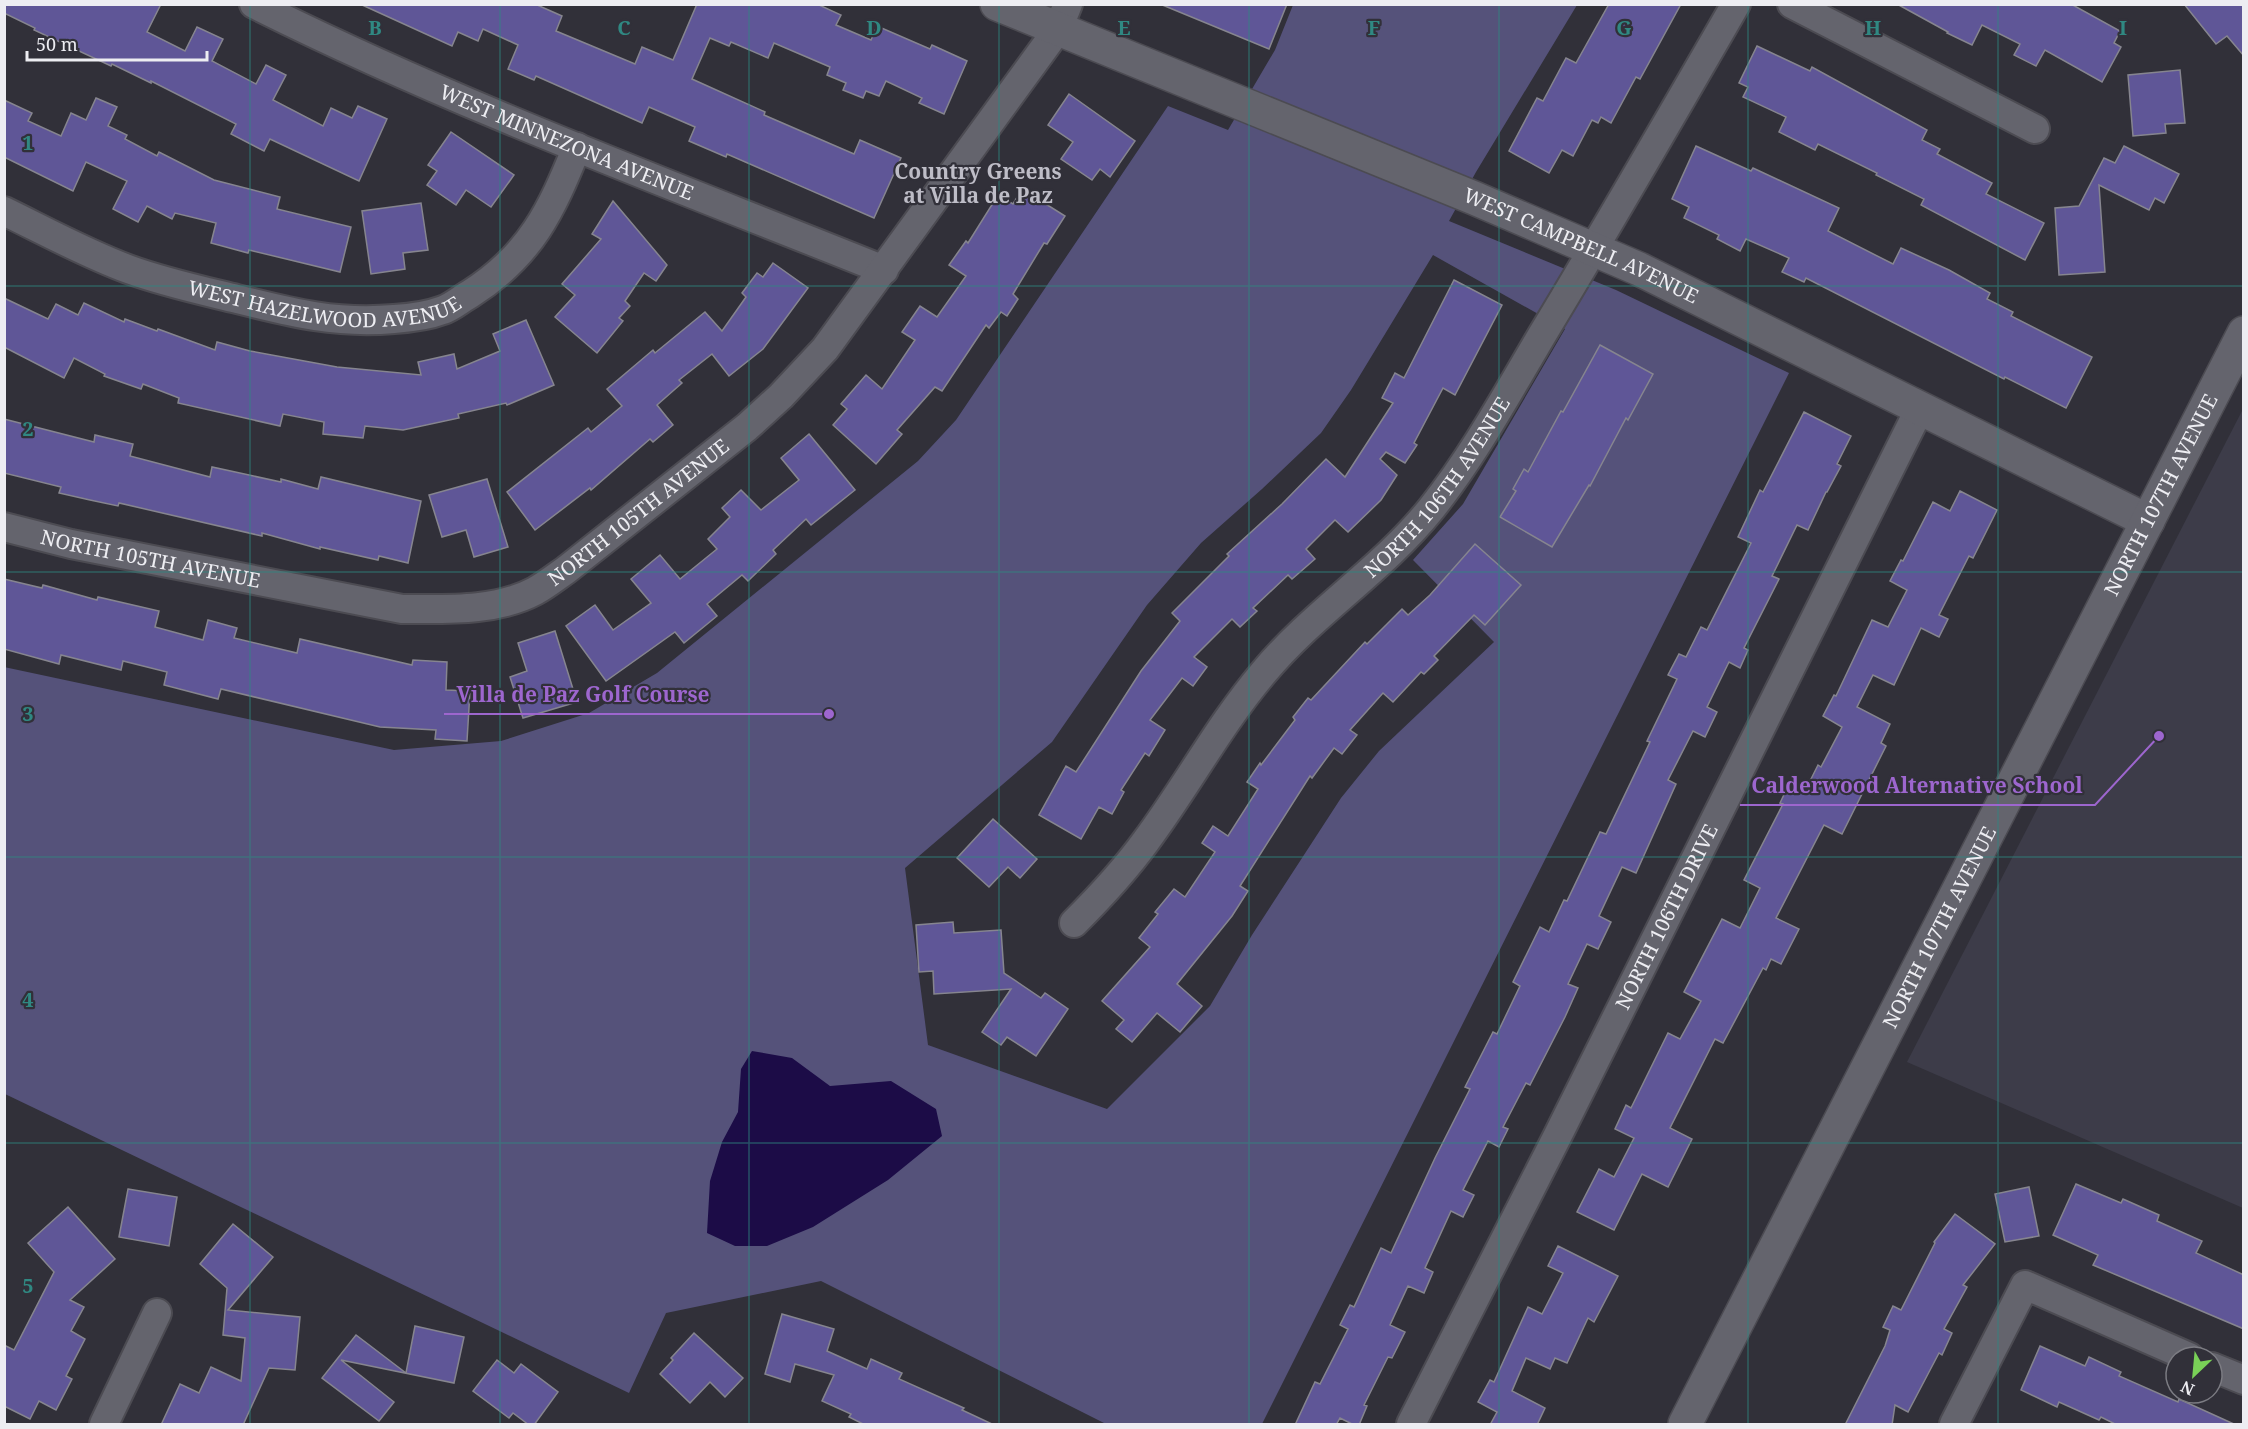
<svg xmlns="http://www.w3.org/2000/svg" width="2248" height="1429" viewBox="0 0 2248 1429" font-family="'Noto Serif',serif">
	<rect width="100%" height="100%" fill="#313039"/>
	<path fill="#3d3c49" d="M2243 409 2244 1208H2243L1907 1062Z"/>
	<path fill="#55527a" fill-rule="evenodd" d="M1293 5H1577L1476 172 1449 221 1616 290 1789 373 1262 1424H1106L821 1281 666 1313 629 1393 5 1094 4 667 394 750 501 741 589 713 657 673 918 461 956 420 1168 106 1228 130 1275 50ZM1433 255 1565 329 1463 504 1413 560 1494 642 1379 751 1341 798 1252 935 1210 1006 1107 1109 928 1045 905 868 1052 742 1147 605 1201 543 1262 489 1321 433 1351 390Z"/>
	<path fill="#1c0c47" d="M752 1051 792 1058 830 1086 891 1081 936 1109 942 1136 888 1180 813 1227 767 1246H735L707 1233 710 1181 722 1142 738 1112 741 1069Z"/>
	<g fill="#5f5697" stroke="#86858f" stroke-width="1.5">
		<path d="M4 4H161L147 32 185 51 197 27 223 39 212 61 256 84 266 65 286 75 273 100 323 126 331 108 352 118 358 106 387 119 359 181 270 139 264 151 231 134 236 124 151 81V83L112 64 111 66 34 30 35 28 4 13Z"/>
		<path d="M360 4H535L562 16 556 31 635 64 642 47 673 60 697 4H817L841 15 836 25 871 40 877 26 930 49 932 45 967 61 944 114 919 103 922 98 886 81 879 96 866 91 863 98 843 90 846 83 827 75 830 67 774 43 768 58 731 42 729 46 710 38 692 79 765 112 764 115 854 154 860 140 901 158 874 218 727 154 726 157 689 141 695 127 649 107 642 123 536 76 534 80 508 69 518 45 483 29 478 41 458 32 452 46Z"/>
		<path d="M1160 4H1287L1269 49Z"/>
		<path d="M1609 4H1681L1640 79 1636 77 1611 123 1601 117 1598 123 1592 120 1573 156 1562 150 1549 173 1509 151 1537 98 1543 101 1566 58 1576 63Z"/>
		<path d="M1897 4H2071L2120 31 2114 43 2121 47 2102 82 2045 50 2036 66 2014 55 2020 44 1982 25 1972 45 1947 33 1948 32Z"/>
		<path d="M2184 4H2244V56L2227 36 2216 44Z"/>
		<path d="M1757 46 1810 71 1812 67 1927 130 1922 140 1940 149 1937 154 1992 183 1986 194 2044 223 2025 260 1921 205 1924 199 1876 175 1877 173 1818 144 1815 150 1779 132 1786 117 1743 97 1748 87 1739 83Z"/>
		<path d="M2180 70 2185 123 2165 124 2166 133 2133 136 2128 75Z"/>
		<path d="M1069 94 1135 141 1110 177 1100 169 1092 180 1061 159 1073 142 1048 125Z"/>
		<path d="M96 98 117 107 108 126 127 135 125 139 157 156 159 152 214 180 280 197 277 209 351 227 340 272 249 250 248 253 211 243 216 223 175 213 172 219 147 206 138 222 113 209 127 181 86 162 73 191 4 157V100L32 113 28 121 61 136 71 113 86 120Z"/>
		<path d="M451 132 514 175 491 207 466 190 456 205 427 185 437 171 428 165Z"/>
		<path d="M1696 146 1751 171 1753 168 1839 208 1828 231 1893 264 1901 248 1949 270 1990 293 1987 299 2013 312 2011 316 2092 357 2066 408 2005 377 2004 379 1806 278 1804 282 1782 272 1789 258 1746 239 1740 251 1717 239 1719 235 1684 218 1689 207 1672 199Z"/>
		<path d="M2124 146 2179 174 2164 203 2155 198 2149 210 2099 185 2105 272 2059 275 2055 208 2079 206 2104 158 2115 163Z"/>
		<path d="M1022 189 1065 216 1047 244 1044 243 1013 294 1018 299 1007 316 1001 312 989 328 986 325 942 391 935 387 897 430 902 434 876 464 833 425 847 409 841 404 866 375 882 389 915 340 902 332 920 306 937 317 966 276 949 265 966 241 968 243 998 195 1013 204Z"/>
		<path d="M613 201 667 265 656 281 644 273 625 301 630 306 619 318 623 321 597 353 555 317 575 295 562 284 601 239 592 234Z"/>
		<path d="M421 203 428 250 403 253 405 269 371 274 362 211Z"/>
		<path d="M773 263 808 288 763 349 729 376 712 354 679 380 682 383 657 405 673 425 653 442 650 439 591 490 590 488 535 530 507 492 588 428 591 432 622 406 607 389 653 350 655 353 705 312 722 331 746 297 742 293 757 273 763 277Z"/>
		<path d="M1454 280 1502 305 1455 395 1443 388 1414 443 1417 445 1405 463 1386 452 1380 459 1397 475 1381 500 1348 532 1335 520 1306 549 1315 559 1292 579 1288 575 1253 608 1257 611 1240 627 1232 619 1194 657 1207 667 1193 686 1182 678 1150 720 1165 730 1149 756 1145 753 1121 790 1124 792 1112 814 1099 807 1081 839 1039 815 1066 766 1076 772 1141 671 1180 621 1172 613 1229 556 1227 554 1282 504 1326 459 1345 477 1393 403 1382 398 1395 373 1404 378Z"/>
		<path d="M4 298 48 319 56 304 78 315 84 303 124 322 125 319 157 331 158 329 215 350 217 342 250 351 337 367 421 375 418 362 454 354 457 369 500 351 493 334 526 320 554 385 507 405 506 403 458 414 459 418 403 430 365 426 363 438 323 434 324 422 283 414 280 426 178 403 179 398 143 384 141 389 104 376 105 374 74 358 64 378 4 347Z"/>
		<path d="M1600 345 1653 374 1628 420 1626 418 1590 486 1589 485 1552 547 1500 517 1516 491 1513 489 1524 469 1528 472 1561 411 1563 412Z"/>
		<path d="M1804 412 1851 436 1837 464 1841 466 1827 492H1826L1808 530 1797 525 1772 576 1779 579 1744 648 1748 650 1740 668 1729 662 1707 707 1717 712 1705 737 1693 731 1668 780 1676 784 1636 873 1622 867 1599 916 1611 922 1598 949 1587 944 1568 984 1578 988 1565 1017 1530 1085 1526 1083 1503 1127 1508 1129 1499 1147 1488 1141 1463 1190 1474 1195 1463 1217 1451 1211 1425 1268 1433 1272 1424 1293 1408 1286 1390 1325 1405 1332 1392 1358 1388 1357 1364 1405 1367 1406 1359 1425H1354L1340 1418 1336 1425H1295L1315 1382 1320 1384 1348 1329 1340 1325 1350 1305 1354 1307 1381 1248 1391 1253 1435 1158 1470 1089 1465 1087 1493 1032 1497 1034 1520 986 1513 982 1540 927 1549 932 1564 900 1567 901 1600 832 1606 834 1650 742 1647 741 1677 679 1668 675 1679 654 1686 657 1701 627 1707 630 1751 543 1738 537 1760 490 1763 492Z"/>
		<path d="M4 419 94 442 95 435 133 444 130 456 210 477 212 467 281 482V479L318 489 321 477 421 501 408 563 379 556 378 560 320 547V549L262 533V536L119 503 118 506 90 500 59 493 61 487 4 473Z"/>
		<path d="M809 434 855 490 811 525 806 519 773 550 776 554 748 581 742 575 707 604 717 616 684 643 675 632 606 681 566 626 595 605 613 630 651 603 631 579 660 555 680 579 717 549 708 539 730 517 722 508 741 490 761 510 799 480 781 458Z"/>
		<path d="M487 479 508 547 474 557 466 530 442 537 429 495Z"/>
		<path d="M1960 491 1997 510 1973 558 1969 556 1939 615 1948 619 1939 637 1921 628 1894 685 1873 675 1857 707 1890 724 1881 743 1886 746 1842 834 1824 825 1776 918 1799 929 1781 964 1771 959 1766 970 1763 968 1723 1043 1715 1039 1670 1128 1692 1139 1668 1187 1642 1174 1614 1230 1577 1212 1599 1169 1614 1177 1634 1138 1615 1129 1626 1105 1631 1108 1668 1033 1680 1039 1701 1001 1684 992 1722 919 1740 928 1760 888 1744 880 1783 804 1780 803 1790 782 1806 789 1818 765 1821 767 1842 727 1823 716 1834 695 1836 696 1872 620 1888 627 1907 590 1890 581 1901 560 1903 561 1933 502 1950 511Z"/>
		<path d="M1475 544 1521 585 1485 625 1474 615 1434 656 1438 660 1424 674 1421 672 1393 702 1383 693 1350 730 1357 735 1342 754 1334 748 1312 778 1310 776 1240 886 1248 891 1232 916 1177 984 1202 1006 1180 1032 1157 1013 1132 1042 1116 1029 1124 1020 1102 1001 1150 947 1139 938 1158 914 1155 912 1174 889 1185 897 1215 852 1202 843 1213 826 1228 836 1258 789 1247 782 1260 763 1261 765 1295 720 1293 717 1308 698 1311 700 1365 642 1367 644 1402 609 1408 615 1430 595Z"/>
		<path d="M4 579 42 588 43 585 97 600 98 597 159 611 155 627 203 640 208 620 237 628 234 638 297 653 300 639 412 665 413 660 447 662 446 690 470 691 467 741 435 739 436 730 380 727 221 689 218 699 164 685 167 672 123 661 121 670 61 655 59 664 4 649Z"/>
		<path d="M555 631 577 702 523 718 510 677 527 671 518 643Z"/>
		<path d="M993 819 1037 859 1020 878 1008 867 989 887 957 858Z"/>
		<path d="M953 922 954 933 1001 930 1004 973 1041 998 1045 993 1068 1009 1036 1056 1007 1037 1001 1045 982 1032 1011 989 934 994 933 971 919 972 916 925Z"/>
		<path d="M2076 1184 2121 1203 2123 1199 2159 1215 2157 1221 2202 1241 2196 1253 2244 1275V1329L2093 1265 2098 1255 2053 1235Z"/>
		<path d="M2029 1187 2039 1236 2005 1242 1995 1194Z"/>
		<path d="M128 1189 177 1197 169 1246 119 1237Z"/>
		<path d="M68 1207 115 1259 70 1300 84 1307 71 1331 85 1339 66 1376 72 1379 56 1410 39 1401 30 1419 4 1406V1345L14 1350 54 1272 28 1243Z"/>
		<path d="M1955 1214 1995 1244 1963 1285 1967 1287 1944 1329 1952 1333 1942 1355 1939 1353 1908 1412 1895 1405 1892 1425H1845L1885 1346 1890 1330 1883 1327 1893 1306 1901 1310 1935 1243 1934 1242Z"/>
		<path d="M233 1224 273 1257 228 1310 300 1317 295 1370 269 1368 243 1425H161L180 1384 199 1393 211 1367 241 1381 245 1338 223 1335 227 1288 200 1264Z"/>
		<path d="M1558 1246 1618 1276 1594 1322 1588 1318 1567 1363 1555 1358 1550 1369 1526 1358 1512 1391 1545 1408 1537 1425H1490L1497 1412 1478 1402 1490 1380 1494 1382 1528 1307 1542 1314 1563 1273 1548 1266Z"/>
		<path d="M782 1314 834 1329 827 1351 867 1369 871 1359 902 1373 899 1379 964 1408 962 1410 994 1425H865L849 1417 851 1414 822 1401 834 1375 795 1364 790 1382 765 1374Z"/>
		<path d="M415 1326 464 1337 454 1383 341 1360 394 1402 379 1421 322 1378 356 1335 406 1373Z"/>
		<path d="M694 1333 743 1378 725 1397 710 1382 690 1403 660 1374 673 1360 671 1358Z"/>
		<path d="M2040 1346 2085 1366 2089 1357 2121 1372 2119 1376 2178 1402 2179 1399 2236 1425H2117L2101 1417 2099 1420 2059 1402 2057 1407 2021 1390Z"/>
		<path d="M497 1360 514 1373 521 1364 558 1392 534 1425H529L513 1413 509 1418 473 1391Z"/>
	</g>
	<g fill="none" stroke-linecap="round" stroke-linejoin="round">
		<defs>
			<g id="street">
				<path id="s1" d="M254 4C458 106 673 185 884 270"/>
				<path d="M1792 4 2035 129"/>
				<path id="s2" d="M4 211C45 231 85 253 128 269 163 282 200 290 237 299 293 313 336 324 394 319 410 318 427 316 443 310 452 307 461 299 470 294 531 255 551 211 577 147"/>
				<path id="s3" d="M4 527 71 544 402 609C445 609 496 612 535 591 546 585 556 577 566 570L747 427 781 396 825 349 1058 29 1068 4"/>
				<path id="s4" d="M1074 923C1100 897 1125 870 1146 841 1187 786 1219 725 1264 672 1314 612 1382 570 1431 509 1474 455 1507 394 1542 335 1608 226 1672 115 1736 4"/>
				<path d="M2212 1367 2244 1380"/>
				<path d="M104 1424 157 1313"/>
				<path id="s5" d="M1411 1424 1557 1137 1920 408"/>
				<path d="M1954 1424 2025 1285 2189 1357"/>
			</g>
			<g id="secondary">
				<path id="s6" d="M997 4 1474 198 1639 269 2148 521"/>
				<path id="s7" d="M1685 1424 2244 333"/>
			</g>
		</defs>
		<use href="#street" stroke="#4c4b52" stroke-width="32"/>
		<use href="#secondary" stroke="#4c4b52" stroke-width="36"/>
		<use href="#street" stroke="#64646d" stroke-width="28"/>
		<use href="#secondary" stroke="#64646d" stroke-width="33"/>
	</g>
	<path fill="none" stroke="#308882" stroke-width="1.5" stroke-opacity="0.55" d="M250 4V1424M500 4V1424M749 4V1424M999 4V1424M1249 4V1424M1499 4V1424M1748 4V1424M1998 4V1424M4 286H2244M4 572H2244M4 857H2244M4 1143H2244"/>
	<g text-anchor="middle" stroke-width="4.5" stroke-linejoin="round" paint-order="stroke">
		<g font-size="20" fill="#ededf2" stroke="#313039">
			<text dy="7" stroke="none"><textPath href="#s1" startOffset="342">WEST MINNEZONA AVENUE</textPath></text>
			<text dy="7" stroke="none"><textPath href="#s6" startOffset="632">WEST CAMPBELL AVENUE</textPath></text>
			<text dy="7" stroke="none"><textPath href="#s2" startOffset="339">WEST HAZELWOOD AVENUE</textPath></text>
			<text dy="7" stroke="none"><textPath href="#s4" startOffset="570">NORTH 106TH AVENUE</textPath></text>
			<text dy="7" stroke="none"><textPath href="#s7" startOffset="1044">NORTH 107TH AVENUE</textPath></text>
			<text dy="7" stroke="none"><textPath href="#s3" startOffset="672">NORTH 105TH AVENUE</textPath></text>
			<text dy="7" stroke="none"><textPath href="#s3" startOffset="150">NORTH 105TH AVENUE</textPath></text>
			<text dy="7" stroke="none"><textPath href="#s5" startOffset="568">NORTH 106TH DRIVE</textPath></text>
			<text dy="7" stroke="none"><textPath href="#s7" startOffset="558">NORTH 107TH AVENUE</textPath></text>
		</g>
		<g font-size="21" font-weight="bold" fill="#bebdc7" stroke="#313039">
			<text x="978" y="179">Country Greens<tspan x="978" dy="24">at Villa de Paz</tspan></text>
		</g>
	</g>
	<g font-size="20" text-anchor="middle" font-weight="bold" fill="#308882" stroke="#313039" stroke-width="4.5" stroke-linejoin="round" paint-order="stroke">
		<text x="375" y="35">B</text>
		<text x="624" y="35">C</text>
		<text x="874" y="35">D</text>
		<text x="1124" y="35">E</text>
		<text x="1374" y="35">F</text>
		<text x="1624" y="35">G</text>
		<text x="1873" y="35">H</text>
		<text x="2123" y="35">I</text>
		<text x="28" y="150">1</text>
		<text x="28" y="436">2</text>
		<text x="28" y="721">3</text>
		<text x="28" y="1007">4</text>
		<text x="28" y="1293">5</text>
	</g>
	<path fill="none" stroke="#9d66ce" stroke-width="2" d="M829 714L721 714H444M2159 736L2095 805H1740"/>
	<g fill="#9d66ce" stroke="#313039" stroke-width="2">
		<circle cx="829" cy="714" r="6"/>
		<circle cx="2159" cy="736" r="6"/>
	</g>
	<g font-size="21" text-anchor="middle" font-weight="bold" fill="#9d66ce" stroke="#313039" stroke-width="4.5" stroke-linejoin="round" paint-order="stroke">
		<text x="583" y="702">Villa de Paz Golf Course</text>
		<text x="1917" y="793">Calderwood Alternative School</text>
	</g>
	<rect width="2248" height="1429" fill="none" stroke="#ededf2" stroke-width="12"/>
	<g transform="translate(2194 1375) rotate(206)"><circle r="28" fill="#313039" stroke="#7c7c83" stroke-width="1.5"/>
	<path d="M0-4.5L10 22L0 15L-10 22Z" fill="#79d157"/>
	<text y="-9" font-size="16" font-weight="bold" text-anchor="middle" fill="#ededf2">N</text>
	</g>
	<path d="M27 51v9h180v-9" fill="none" stroke="#ededf2" stroke-width="3"/>
	<text x="36" y="51" font-size="18" fill="#ededf2" stroke="#313039" stroke-width="4.5" paint-order="stroke">50 m</text>
</svg>
